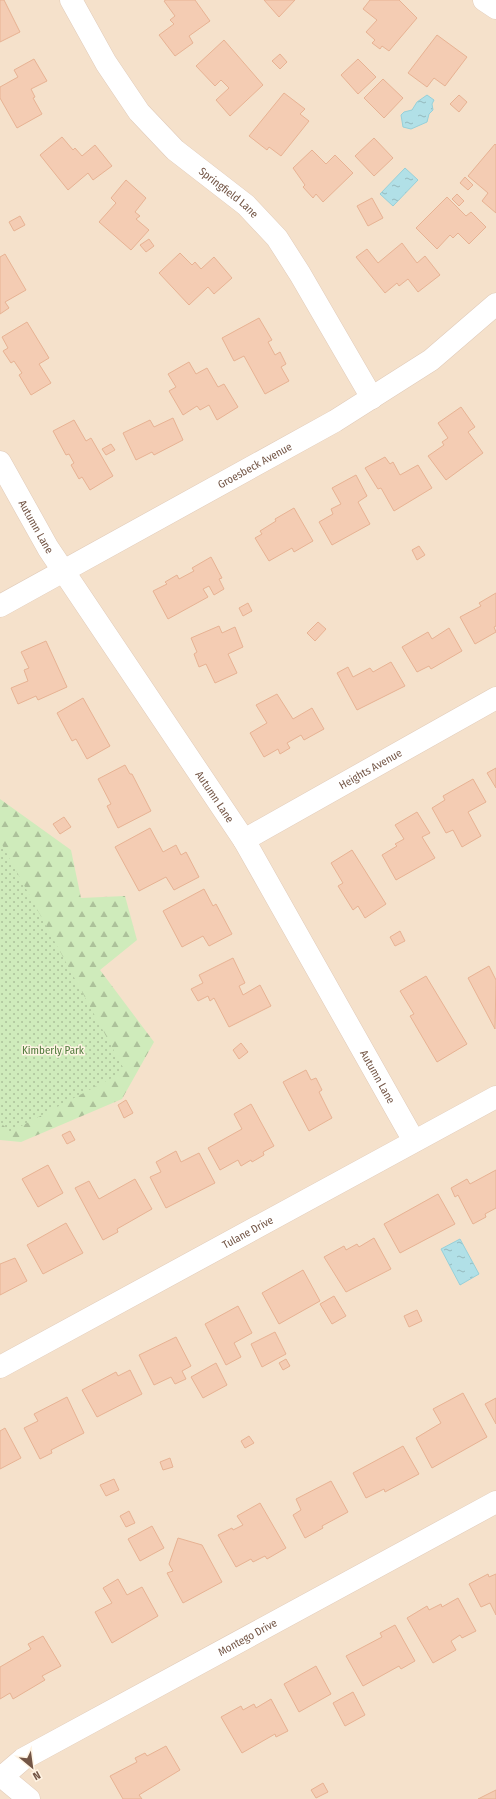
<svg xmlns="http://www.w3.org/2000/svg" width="496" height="1799" viewBox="0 0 496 1799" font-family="'Fira Sans Condensed',sans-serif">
	<defs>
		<pattern id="forest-firs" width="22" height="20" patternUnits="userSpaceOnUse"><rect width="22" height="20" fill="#cfebbb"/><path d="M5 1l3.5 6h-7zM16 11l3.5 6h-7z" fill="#acc19a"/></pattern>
		<pattern id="park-dots" width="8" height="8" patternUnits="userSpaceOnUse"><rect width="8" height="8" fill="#cfebbb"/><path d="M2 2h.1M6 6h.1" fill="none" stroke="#acc19a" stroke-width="1.8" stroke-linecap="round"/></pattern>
		<pattern id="water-ripples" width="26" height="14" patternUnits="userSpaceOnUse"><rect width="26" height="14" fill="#b1e0e7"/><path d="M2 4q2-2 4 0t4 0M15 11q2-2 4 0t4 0" fill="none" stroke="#94b8bd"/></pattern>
	</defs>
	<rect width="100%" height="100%" fill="#fdf0dd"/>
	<rect fill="#f5e1cb" x="0" y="0" width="496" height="1799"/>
	<path fill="url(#forest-firs)" d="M0 799 71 850 81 898 125 896 137 940 100 970 154 1042 122 1099 21 1142 0 1140Z"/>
	<path fill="url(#park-dots)" d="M0 841 125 1071 10 1132 0 1122Z"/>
	<g fill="url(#water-ripples)" stroke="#97d0d9">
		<path d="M427 95 434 100 432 104 433 110 429 114 427 122 411 129 403 127 401 115 404 112 412 110 417 102Z"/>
		<path d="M405 168 418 180 393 206 380 194Z"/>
		<path d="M460 1239 479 1274 460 1285 441 1249Z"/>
	</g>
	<g fill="#f4ccb3" stroke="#e7b293">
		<path d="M0 0H4L20 32 0 42Z"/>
		<path d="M166 0H195L210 21 189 36 193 43 175 56 159 35 174 24 170 20 175 16 164 1Z"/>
		<path d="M264 0H295L279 17Z"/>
		<path d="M370 0H399L417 18 389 51 382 46 380 49 372 43 375 40 366 32 377 20 363 9Z"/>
		<path d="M437 35 467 57 445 86 434 78 427 87 408 73Z"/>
		<path d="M224 40 263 85 230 116 216 100 229 88 221 80 215 86 196 66Z"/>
		<path d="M280 54 287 62 280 69 272 61Z"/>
		<path d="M34 59 47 81 31 89 35 97 33 98 42 114 17 128 0 98V87L18 77 14 70Z"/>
		<path d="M358 59 376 77 358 94 341 75Z"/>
		<path d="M383 79 403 98 384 118 364 98Z"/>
		<path d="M284 93 305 109 300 114 309 121 281 156 269 147 267 150 249 136Z"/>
		<path d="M459 95 467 102 459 112 450 104Z"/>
		<path d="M62 137 73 150 75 148 82 156 95 145 112 166 93 180 88 173 68 190 40 155Z"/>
		<path d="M374 138 393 158 374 176 355 156Z"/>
		<path d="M495 144 496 145V213L482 201 488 193 468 176Z"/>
		<path d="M312 150 326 164 335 155 353 173 323 202 316 194 313 198 303 187 305 185 293 168Z"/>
		<path d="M465 177 473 185 468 190 460 183Z"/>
		<path d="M126 180 146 198 135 212 140 216 136 219 149 230 131 250 99 222 116 203 111 198Z"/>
		<path d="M457 194 464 201 459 206 452 199Z"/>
		<path d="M447 197 466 216 471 212 486 227 469 244 458 233 453 238 450 235 437 249 416 228Z"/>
		<path d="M372 198 383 218 368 226 357 206Z"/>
		<path d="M20 216 25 225 14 231 9 222Z"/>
		<path d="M149 239 154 246 146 252 140 245Z"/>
		<path d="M402 243 417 263 425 256 440 275 418 292 408 279 399 286 397 283 385 293 356 257 367 249 378 263Z"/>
		<path d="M180 253 192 265 195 262 201 269 214 257 232 278 214 294 208 287 189 305 159 273Z"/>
		<path d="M5 254 26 290 5 302 9 308 0 314V257Z"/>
		<path d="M259 318 272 340 268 342 275 355 280 352 286 364 281 367 289 381 265 394 244 356 234 361 222 338Z"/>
		<path d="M27 322 49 358 39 364 51 383 31 395 19 375 22 373 14 361 11 363 3 351 8 348 2 337Z"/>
		<path d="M189 362 196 374 207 368 218 387 224 384 238 407 217 420 209 405 200 410 197 406 183 415 169 391 176 387 168 374Z"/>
		<path d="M461 407 475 427 468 432 483 453 446 480 428 456 444 445 442 442 448 438 438 423Z"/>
		<path d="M173 418 183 440 154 455 152 452 136 460 123 433 150 420 154 427Z"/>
		<path d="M74 420 86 441 91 438 113 476 90 490 82 477 79 479 71 465 74 463 69 454 66 455 53 431Z"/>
		<path d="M111 444 115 450 106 455 102 449Z"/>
		<path d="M385 457 390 464 393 462 400 475 418 465 432 488 394 511 381 488 378 489 365 468Z"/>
		<path d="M356 475 367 496 358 502 370 524 332 545 319 522 333 514 331 509 341 504 332 488Z"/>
		<path d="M294 508 313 541 294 552 292 548 269 561 255 538 262 534 260 531 276 521 275 519Z"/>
		<path d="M419 546 425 555 417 560 412 550Z"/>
		<path d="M211 557 222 578 219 579 224 589 214 595 209 586 203 589 208 597 168 619 153 591 167 584 165 582 177 575 179 579 194 571 192 568Z"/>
		<path d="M496 593V626L494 627 496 632 475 644 460 617 481 606 479 603Z"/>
		<path d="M248 603 252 611 243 616 239 608Z"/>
		<path d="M318 622 326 629 315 641 307 633Z"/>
		<path d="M219 626 222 633 235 627 243 647 228 654 237 673 215 683 206 664 199 667 194 654 197 652 191 638Z"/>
		<path d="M449 628 462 651 431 669 429 666 417 672 402 647 428 632 432 639Z"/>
		<path d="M46 641 67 687 38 700 36 696 18 704 11 688 28 681 24 670 29 668 21 652Z"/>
		<path d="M391 662 405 686 357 710 337 673 348 667 353 677 370 668 373 672Z"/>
		<path d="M277 694 293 719 312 708 324 729 304 740 301 735 287 743 290 748 280 754 278 749 264 757 250 733 267 723 256 705Z"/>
		<path d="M83 698 110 746 87 759 76 739 72 741 57 713Z"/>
		<path d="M125 765 130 774H132L151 811 118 828 107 806 111 804 98 779Z"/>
		<path d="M496 768V788L487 773Z"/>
		<path d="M473 779 486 802 468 812 481 836 462 847 453 830 446 833 432 808 445 800 443 796Z"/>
		<path d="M417 812 430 833 422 837 435 858 396 880 382 855 397 846 395 844 404 839 395 825Z"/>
		<path d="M64 817 71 827 60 834 53 824Z"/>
		<path d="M150 828 163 852 176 845 181 855 186 852 199 877 174 890 166 877 139 891 115 847Z"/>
		<path d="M352 850 386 904 365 918 358 906 353 910 338 886 343 883 331 863Z"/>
		<path d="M204 889 213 906 216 904 232 934 209 946 203 936 182 947 163 911Z"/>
		<path d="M400 931 405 941 395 946 390 937Z"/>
		<path d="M233 958 245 983 239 986 243 995 260 985 271 1006 229 1027 214 998 210 1001 208 996 198 1001 191 989 203 983 199 975Z"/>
		<path d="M489 966 496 980 495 1029 468 978Z"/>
		<path d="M426 976 467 1044 437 1062 410 1016 414 1014 400 991Z"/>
		<path d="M241 1043 248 1052 239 1059 233 1050Z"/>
		<path d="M306 1070 311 1080 316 1078 322 1090 319 1092 332 1118 309 1131 283 1082Z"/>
		<path d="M126 1100 133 1113 124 1118 118 1105Z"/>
		<path d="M251 1104 274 1146 263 1152 264 1155 252 1162 251 1160 241 1166 238 1160 220 1170 208 1148 242 1129 234 1114Z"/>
		<path d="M70 1131 75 1140 67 1144 62 1135Z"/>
		<path d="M176 1151 181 1162 199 1153 215 1183 166 1208 150 1177 161 1172 156 1162Z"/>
		<path d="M48 1165 63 1193 38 1207 22 1179Z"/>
		<path d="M496 1170V1208L485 1214 486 1217 473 1224 458 1195 455 1197 451 1188 467 1179 470 1184Z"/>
		<path d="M135 1179 152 1209 117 1229 118 1232 103 1240 75 1188 89 1181 99 1199Z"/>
		<path d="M438 1194 455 1224 400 1253 384 1224Z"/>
		<path d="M66 1223 83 1253 43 1274 27 1245Z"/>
		<path d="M374 1238 391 1269 346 1292 324 1257 344 1246 346 1250 357 1244 359 1247Z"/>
		<path d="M15 1258 27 1281 0 1295V1264Z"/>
		<path d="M303 1270 320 1301 279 1324 262 1293Z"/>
		<path d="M334 1296 346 1316 332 1324 320 1304Z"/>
		<path d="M238 1306 252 1333 234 1343 241 1357 226 1365 205 1324Z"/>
		<path d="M417 1310 422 1321 409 1327 404 1316Z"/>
		<path d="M275 1332 286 1354 262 1367 251 1344Z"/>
		<path d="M176 1337 191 1366 182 1371 186 1379 175 1384 171 1377 154 1385 139 1355Z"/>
		<path d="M286 1359 290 1366 283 1370 279 1363Z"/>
		<path d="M216 1363 227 1385 203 1398 191 1377Z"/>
		<path d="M130 1370 142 1394 97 1417 82 1390 116 1372 118 1376Z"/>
		<path d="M463 1393 487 1437 432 1468 416 1438 441 1423 433 1409Z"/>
		<path d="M67 1397 84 1433 51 1450 52 1453 40 1459 24 1428 38 1421 34 1414Z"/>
		<path d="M496 1398V1424L485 1404Z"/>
		<path d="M5 1428 21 1458 0 1469V1431Z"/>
		<path d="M249 1436 254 1443 245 1448 241 1441Z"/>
		<path d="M403 1446 419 1474 385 1492 384 1489 366 1498 353 1473Z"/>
		<path d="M170 1458 173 1467 163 1470 160 1462Z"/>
		<path d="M114 1479 119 1490 106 1496 100 1485Z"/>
		<path d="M331 1481 348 1512 322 1526 323 1528 305 1538 293 1515 301 1510 296 1499Z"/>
		<path d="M260 1503 286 1548 267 1559 265 1556 253 1562 251 1559 236 1567 218 1535 232 1528 233 1530 243 1525 237 1516Z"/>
		<path d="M129 1511 135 1523 126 1527 120 1516Z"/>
		<path d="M152 1526 164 1548 140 1561 128 1539Z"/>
		<path d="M178 1538 202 1545 222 1582 183 1603 167 1573 173 1571 169 1564Z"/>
		<path d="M488 1574 489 1577 496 1574V1615L490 1603 481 1607 469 1584Z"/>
		<path d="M118 1579 127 1595 142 1587 158 1616 112 1643 95 1612 112 1603 103 1588Z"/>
		<path d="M458 1598 476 1631 462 1638 460 1635 451 1641 456 1650 433 1663 407 1618 427 1606 429 1610 441 1604 442 1607Z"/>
		<path d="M395 1625 415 1661 401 1669 399 1666 363 1686 346 1656 382 1637 380 1633Z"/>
		<path d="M43 1636 61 1666 42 1676 45 1680 13 1699 10 1693 0 1699V1667L31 1649 28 1644Z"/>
		<path d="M316 1666 331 1694 299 1712 284 1684Z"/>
		<path d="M353 1692 365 1715 345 1726 333 1703Z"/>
		<path d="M271 1699 288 1731 276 1737 275 1734 242 1753 221 1717 241 1706 243 1710 254 1704 256 1708Z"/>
		<path d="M166 1746 180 1770 139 1795 142 1799H123L110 1776 137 1762 135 1758 145 1753 147 1756Z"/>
		<path d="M323 1783 328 1792 316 1798 311 1790Z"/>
		<path d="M496 1790V1799H478Z"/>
	</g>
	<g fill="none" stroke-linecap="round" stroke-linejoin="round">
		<defs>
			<g id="minor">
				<path id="s1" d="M71 0 106 63 139 112 175 150 246 205 277 238 300 274 372 398"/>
				<path d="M484 0 496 8"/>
				<path id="s2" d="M0 462 48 548 244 840 414 1141"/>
				<path id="s3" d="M0 606 335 421 431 360 496 304"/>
				<path id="s4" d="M244 840 496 698"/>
				<path id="s5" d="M0 1367 496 1097"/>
				<path d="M0 1775 29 1799"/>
				<path id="s6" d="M2 1777 23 1759 496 1502"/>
			</g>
		</defs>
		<use href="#minor" stroke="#e1cbb9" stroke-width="23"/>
		<use href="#minor" stroke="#fff" stroke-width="22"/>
	</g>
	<g text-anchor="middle" stroke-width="3" stroke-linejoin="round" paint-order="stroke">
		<g font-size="11" fill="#735545" stroke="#fff4e4">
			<text dy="4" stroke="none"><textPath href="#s1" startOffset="252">Springfield Lane</textPath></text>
			<text dy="4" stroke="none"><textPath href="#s3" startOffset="291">Groesbeck Avenue</textPath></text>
			<text dy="4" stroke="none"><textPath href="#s2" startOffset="74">Autumn Lane</textPath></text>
			<text dy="4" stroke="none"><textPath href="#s4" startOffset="145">Heights Avenue</textPath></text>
			<text dy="4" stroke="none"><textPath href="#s2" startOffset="398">Autumn Lane</textPath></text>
			<text dy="4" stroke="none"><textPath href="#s2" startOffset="722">Autumn Lane</textPath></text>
			<text dy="4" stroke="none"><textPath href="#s5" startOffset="282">Tulane Drive</textPath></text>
			<text dy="4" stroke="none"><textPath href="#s6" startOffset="283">Montego Drive</textPath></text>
		</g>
		<g font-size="11" fill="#507a3c" stroke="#fff4e4">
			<text x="53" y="1054">Kimberly Park</text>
		</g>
	</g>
	<g transform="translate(32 1767) rotate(151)" stroke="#fff4e4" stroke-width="3" paint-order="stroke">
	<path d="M0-3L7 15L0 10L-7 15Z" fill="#735545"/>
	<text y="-6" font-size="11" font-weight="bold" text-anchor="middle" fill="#735545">N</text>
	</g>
</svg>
